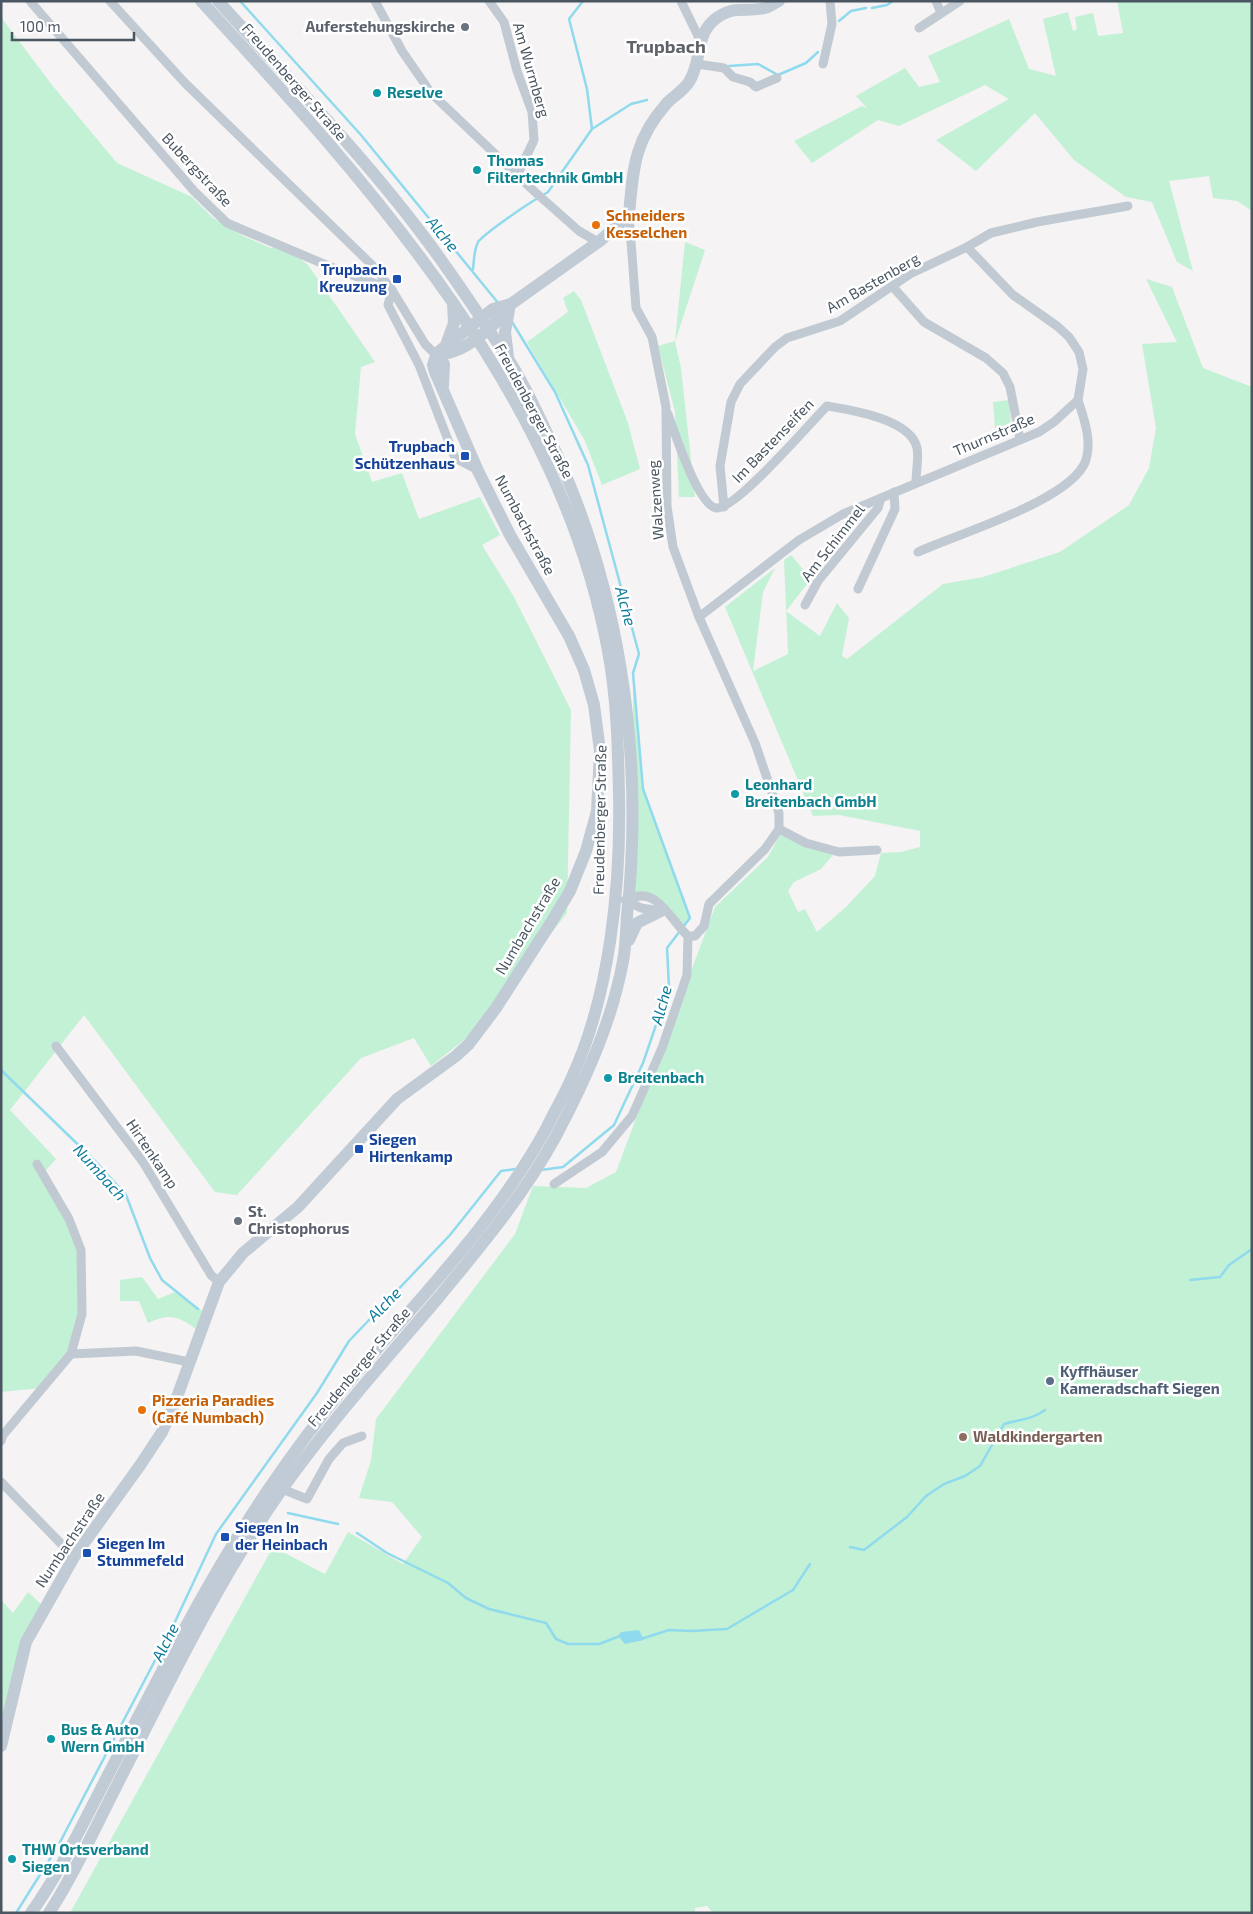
<svg xmlns="http://www.w3.org/2000/svg" width="1253" height="1914" viewBox="0 0 1253 1914" font-family="'Exo 2',sans-serif">
	<rect width="100%" height="100%" fill="#f5f3f3"/>
	<g fill="#c3f1d5">
		<path d="M1117 1H1252V211L1237 201 1213 198 1209 176 1169 181 1193 271 1177 262 1152 202 1126 197 1074 160 1035 113 976 171 936 140 1009 99 985 85 899 126 878 120 812 163 794 141 862 106 867 108 856 96 905 68 919 87 940 82 928 56 1009 19 1029 69 1056 76 1043 19 1068 12 1073 31 1077 29 1075 17 1093 13 1098 36 1123 33Z"/>
		<path d="M1 17 52 85 117 163 192 197 213 218 243 236 271 248 284 246 308 265 375 362 361 367 355 434 372 482 402 473 419 519 480 497 500 535 482 545 514 597 571 710 567 913 474 1032 431 1066 414 1038 361 1058 237 1195 215 1192 84 1015 10 1110 56 1159 46 1170 39 1165 81 1250 82 1314 71 1354 40 1388 1 1392Z"/>
		<path d="M685 242 705 250 675 342 681 368 695 497H679L675 412 658 346 675 341Z"/>
		<path d="M1146 279 1172 287 1203 368 1252 387V1913H713L707 1906 695 1908V1913H70L273 1547 325 1574 348 1532 403 1564 422 1537 392 1502 359 1498 371 1460 376 1419 515 1234 533 1186 586 1188 616 1172 715 907 768 857 780 835 833 855 821 869 794 882 788 891 798 912 805 909 817 932 846 907 875 876 881 853 901 852 920 847V831L839 815 813 816 725 607 775 568 763 592 753 671 788 654 784 560 791 555 811 579 786 611 820 636 837 603 849 618 842 656 847 659 943 584 983 577 1060 552 1129 505 1149 468 1156 428 1142 344 1177 342Z"/>
		<path d="M574 291 581 300 628 423 640 469 602 485 585 441 527 342 568 312 563 298Z"/>
		<path d="M1009 400 1011 426 995 428 993 402Z"/>
		<path d="M633 673 643 789 690 918 682 930 643 895 629 900 633 837Z"/>
		<path d="M142 1277 158 1299 175 1292 207 1314 200 1332C179 1317 173 1312 148 1323L139 1301H120V1280Z"/>
		<path d="M28 1592 44 1607 36 1621 1 1746V1600L13 1613Z"/>
	</g>
	<path fill="#90daee" d="M639 1630 644 1640 625 1644 618 1636 621 1632Z"/>
	<g fill="none" stroke-linecap="round" stroke-linejoin="round">
		<g stroke="#90daee" stroke-width="2.5">
			<path d="M240 1 361 135 499 304"/>
			<path d="M583 1 569 19 587 89 592 129"/>
			<path d="M872 8 887 5 893 1"/>
			<path d="M839 21 851 11 866 8"/>
			<path d="M729 66 758 64 778 75 806 63 818 52"/>
			<path d="M543 195 548 192 592 129 631 104 647 100"/>
			<path d="M473 269C474 260 474 250 478 242 485 233 526 205 538 198"/>
			<path d="M512 322 555 392 588 465 639 654 633 673 643 789 690 918 683 927"/>
			<path d="M1 1070 97 1163 126 1195 150 1258 162 1280 198 1309"/>
			<path d="M541 1170 563 1167 614 1125 643 1063 669 987 667 948 680 931"/>
			<path d="M1190 1280 1220 1277 1229 1265 1252 1249"/>
			<path d="M288 1513 338 1524"/>
			<path d="M357 1533 387 1553 448 1583 466 1598 489 1609 546 1623 556 1639 568 1644H599L620 1636"/>
			<path d="M850 1547 864 1550 907 1517 926 1496 944 1484 965 1476 980 1466 1004 1424C1021 1419 1031 1420 1045 1410"/>
			<path d="M641 1639 669 1630 691 1631 727 1629 793 1590 810 1564"/>
			<path d="M16 1913 58 1846 173 1626 216 1534 317 1393 349 1341 450 1235 501 1171 516 1169"/>
		</g>
		<g stroke="#c1cad2" stroke-width="9">
			<path d="M30 1 194 191 227 223 331 267 392 290"/>
			<path d="M110 1 185 83 374 267 392 290 425 344 432 351 437 353"/>
			<path d="M375 1 402 51 431 93 535 192 579 231 598 242"/>
			<path d="M489 1 504 22 517 71 532 112 534 140 517 176"/>
			<path d="M681 1 700 40"/>
			<path d="M936 1 941 13"/>
			<path d="M919 28 960 1"/>
			<path d="M697 64 724 68 733 77 750 82 756 87 777 78"/>
			<path d="M823 64 832 24 830 1"/>
			<path d="M629 215 636 308 652 337 666 407 667 506 673 547 699 617 755 743 779 813V829L765 849 709 904 704 926 695 936H688C672 922 655 883 629 900"/>
			<path d="M893 287 924 322 986 358 1003 373 1010 387 1020 439"/>
			<path d="M392 290 388 305 419 365 455 458 478 470"/>
			<path d="M668 414C674 431 698 505 716 508 735 511 811 422 827 406 851 410 911 419 917 448 919 459 916 471 916 482"/>
			<path d="M724 507 720 466 731 402 740 384 775 347 787 338 840 321 910 274 967 247 991 233 1037 222 1128 206"/>
			<path d="M918 552C957 534 1073 500 1086 460 1092 440 1084 419 1078 400"/>
			<path d="M858 589 895 509 894 492"/>
			<path d="M805 605 818 581 878 508 881 498"/>
			<path d="M699 617 799 540 843 514 1039 432 1054 422 1078 400 1083 369 1079 352 1069 337 1057 326 1013 295 967 247"/>
			<path d="M779 829 806 843 839 852 877 850"/>
			<path d="M625 900 641 908 661 911"/>
			<path d="M56 1046 143 1162 211 1275 219 1282"/>
			<path d="M554 1184 602 1152 632 1116 662 1048 687 975 688 936"/>
			<path d="M71 1354 136 1351 189 1362"/>
			<path d="M1 1441 3 1435 71 1354 82 1314 81 1250 69 1219 37 1164"/>
			<path d="M1 1482 74 1557"/>
			<path d="M282 1489 307 1499 329 1459 343 1443 362 1436"/>
		</g>
		<g stroke="#c1cbd6" stroke-width="12">
			<path d="M446 345 454 323 453 303"/>
			<path d="M437 353C461 358 498 323 511 304L601 240 629 215C633 169 634 140 667 103 674 96 684 90 689 82 702 62 695 36 714 20 734 4 745 13 765 8 769 7 774 3 779 1"/>
			<path d="M437 353 493 309 511 304"/>
			<path d="M437 353 444 364 443 386"/>
			<path d="M508 357 505 332 509 310"/>
			<path d="M629 940 637 923 661 911"/>
			<path d="M1 1746 26 1642 74 1557 141 1464 162 1432 173 1408 219 1282 243 1253 298 1207 397 1099 456 1056 469 1044 496 1008 552 921 570 891 586 851 597 811 600 751 594 705 584 670 569 636 510 535 478 471 435 372 433 365 437 353"/>
			<path d="M31 1913C61 1871 83 1823 107 1777 158 1679 207 1579 270 1487 293 1453 317 1421 343 1389 414 1303 494 1225 547 1127 555 1110 565 1094 572 1077 610 995 621 884 619 794 618 746 617 699 608 651 561 395 371 186 201 1"/>
			<path d="M49 1913C75 1873 95 1828 117 1785 167 1687 215 1586 278 1495 327 1425 384 1362 439 1297 481 1246 524 1195 556 1136 585 1081 612 1022 623 961 626 946 626 931 627 916 645 750 619 582 546 431 535 408 524 384 510 362 482 319 454 276 422 234 360 152 287 77 218 1"/>
		</g>
	</g>
	<g fill="#6b7280" stroke="#fff" stroke-width="2">
		<circle cx="465" cy="27" r="5"/>
		<circle cx="238" cy="1221" r="5"/>
	</g>
	<g fill="#0f9aa8" stroke="#fff" stroke-width="2">
		<circle cx="377" cy="93" r="5"/>
		<circle cx="477" cy="170" r="5"/>
		<circle cx="735" cy="794" r="5"/>
		<circle cx="608" cy="1078" r="5"/>
		<circle cx="51" cy="1739" r="5"/>
		<circle cx="12" cy="1859" r="5"/>
	</g>
	<g fill="#e8710a" stroke="#fff" stroke-width="2">
		<circle cx="596" cy="225" r="5"/>
		<circle cx="142" cy="1410" r="5"/>
	</g>
	<g fill="#1a4fb4" stroke="#fff" stroke-width="2">
		<rect x="392" y="274" width="10" height="10" rx="2.5"/>
		<rect x="460" y="451" width="10" height="10" rx="2.5"/>
		<rect x="354" y="1144" width="10" height="10" rx="2.5"/>
		<rect x="220" y="1532" width="10" height="10" rx="2.5"/>
		<rect x="82" y="1548" width="10" height="10" rx="2.5"/>
	</g>
	<circle fill="#5c6f8a" stroke="#fff" stroke-width="2" cx="1050" cy="1381" r="5"/>
	<circle fill="#8d6e63" stroke="#fff" stroke-width="2" cx="963" cy="1437" r="5"/>
	<g text-anchor="middle" stroke-width="5" stroke-linejoin="round" paint-order="stroke">
		<g font-size="15" font-weight="bold" fill="#5b616d" stroke="#fff" text-anchor="end">
			<text x="455" y="32">Auferstehungskirche</text>
			<text x="248" y="1217" text-anchor="start">St.<tspan x="248" dy="17">Christophorus</tspan></text>
		</g>
		<g font-size="15" fill="#4a5661" stroke="#fff">
			<text transform="translate(531 70) rotate(74)" y="5">Am Wurmberg</text>
			<text transform="translate(294 82) rotate(49)" y="5">Freudenberger Straße</text>
			<text transform="translate(197 170) rotate(47)" y="5">Bubergstraße</text>
			<text transform="translate(873 283) rotate(-30)" y="5">Am Bastenberg</text>
			<text transform="translate(534 411) rotate(62)" y="5">Freudenberger Straße</text>
			<text transform="translate(994 435) rotate(-23)" y="5">Thurnstraße</text>
			<text transform="translate(773 441) rotate(-46)" y="5">Im Bastenseifen</text>
			<text transform="translate(656 500) rotate(-94)" y="5">Walzenweg</text>
			<text transform="translate(525 525) rotate(62)" y="5">Numbachstraße</text>
			<text transform="translate(833 543) rotate(-52)" y="5">Am Schimmel</text>
			<text transform="translate(600 820) rotate(-89)" y="5">Freudenberger Straße</text>
			<text transform="translate(528 926) rotate(-59)" y="5">Numbachstraße</text>
			<text transform="translate(152 1154) rotate(56)" y="5">Hirtenkamp</text>
			<text transform="translate(359 1367) rotate(-50)" y="5">Freudenberger Straße</text>
			<text transform="translate(70 1540) rotate(-56)" y="5">Numbachstraße</text>
		</g>
		<g font-size="15" font-weight="bold" fill="#0d838f" stroke="#fff" text-anchor="start">
			<text x="387" y="98">Reselve</text>
			<text x="487" y="166">Thomas<tspan x="487" dy="17">Filtertechnik GmbH</tspan></text>
			<text x="745" y="790">Leonhard<tspan x="745" dy="17">Breitenbach GmbH</tspan></text>
			<text x="618" y="1083">Breitenbach</text>
			<text x="61" y="1735">Bus &amp; Auto<tspan x="61" dy="17">Wern GmbH</tspan></text>
			<text x="22" y="1855">THW Ortsverband<tspan x="22" dy="17">Siegen</tspan></text>
		</g>
		<g font-size="15" font-weight="bold" fill="#c56008" stroke="#fff" text-anchor="start">
			<text x="606" y="221">Schneiders<tspan x="606" dy="17">Kesselchen</tspan></text>
			<text x="152" y="1406">Pizzeria Paradies<tspan x="152" dy="17">(Café Numbach)</tspan></text>
		</g>
		<g font-size="15" font-weight="bold" fill="#164399" stroke="#fff" text-anchor="start">
			<text x="387" y="275" text-anchor="end">Trupbach<tspan x="387" dy="17">Kreuzung</tspan></text>
			<text x="455" y="452" text-anchor="end">Trupbach<tspan x="455" dy="17">Schützenhaus</tspan></text>
			<text x="369" y="1145">Siegen<tspan x="369" dy="17">Hirtenkamp</tspan></text>
			<text x="235" y="1533">Siegen In<tspan x="235" dy="17">der Heinbach</tspan></text>
			<text x="97" y="1549">Siegen Im<tspan x="97" dy="17">Stummefeld</tspan></text>
		</g>
		<g font-size="15" font-weight="bold" fill="#4e5e75" stroke="#fff" text-anchor="start">
			<text x="1060" y="1377">Kyffhäuser<tspan x="1060" dy="17">Kameradschaft Siegen</tspan></text>
		</g>
		<g font-size="15" font-weight="bold" fill="#785e54" stroke="#fff" text-anchor="start">
			<text x="973" y="1442">Waldkindergarten</text>
		</g>
		<g font-size="16" font-style="italic" fill="#0c7c9b" stroke="#fff">
			<text transform="translate(443 234) rotate(50)" y="6">Alche</text>
			<text transform="translate(626 606) rotate(75)" y="6">Alche</text>
			<text transform="translate(661 1005) rotate(-75)" y="6">Alche</text>
			<text transform="translate(100 1172) rotate(48)" y="6">Numbach</text>
			<text transform="translate(384 1304) rotate(-46)" y="6">Alche</text>
			<text transform="translate(165 1642) rotate(-63)" y="6">Alche</text>
		</g>
		<g font-size="18" font-weight="bold" fill="#5f6368" stroke="#fff">
			<text x="666" y="53">Trupbach</text>
		</g>
	</g>
	<rect width="1253" height="1914" fill="none" stroke="#4a5661" stroke-width="5"/>
	<path d="M12 32v8h122v-8" fill="none" stroke="#4a5661" stroke-width="2.5"/>
	<text x="20" y="32" font-size="15" fill="#4a5661" stroke="#ffffff" stroke-width="4" paint-order="stroke">100 m</text>
</svg>
